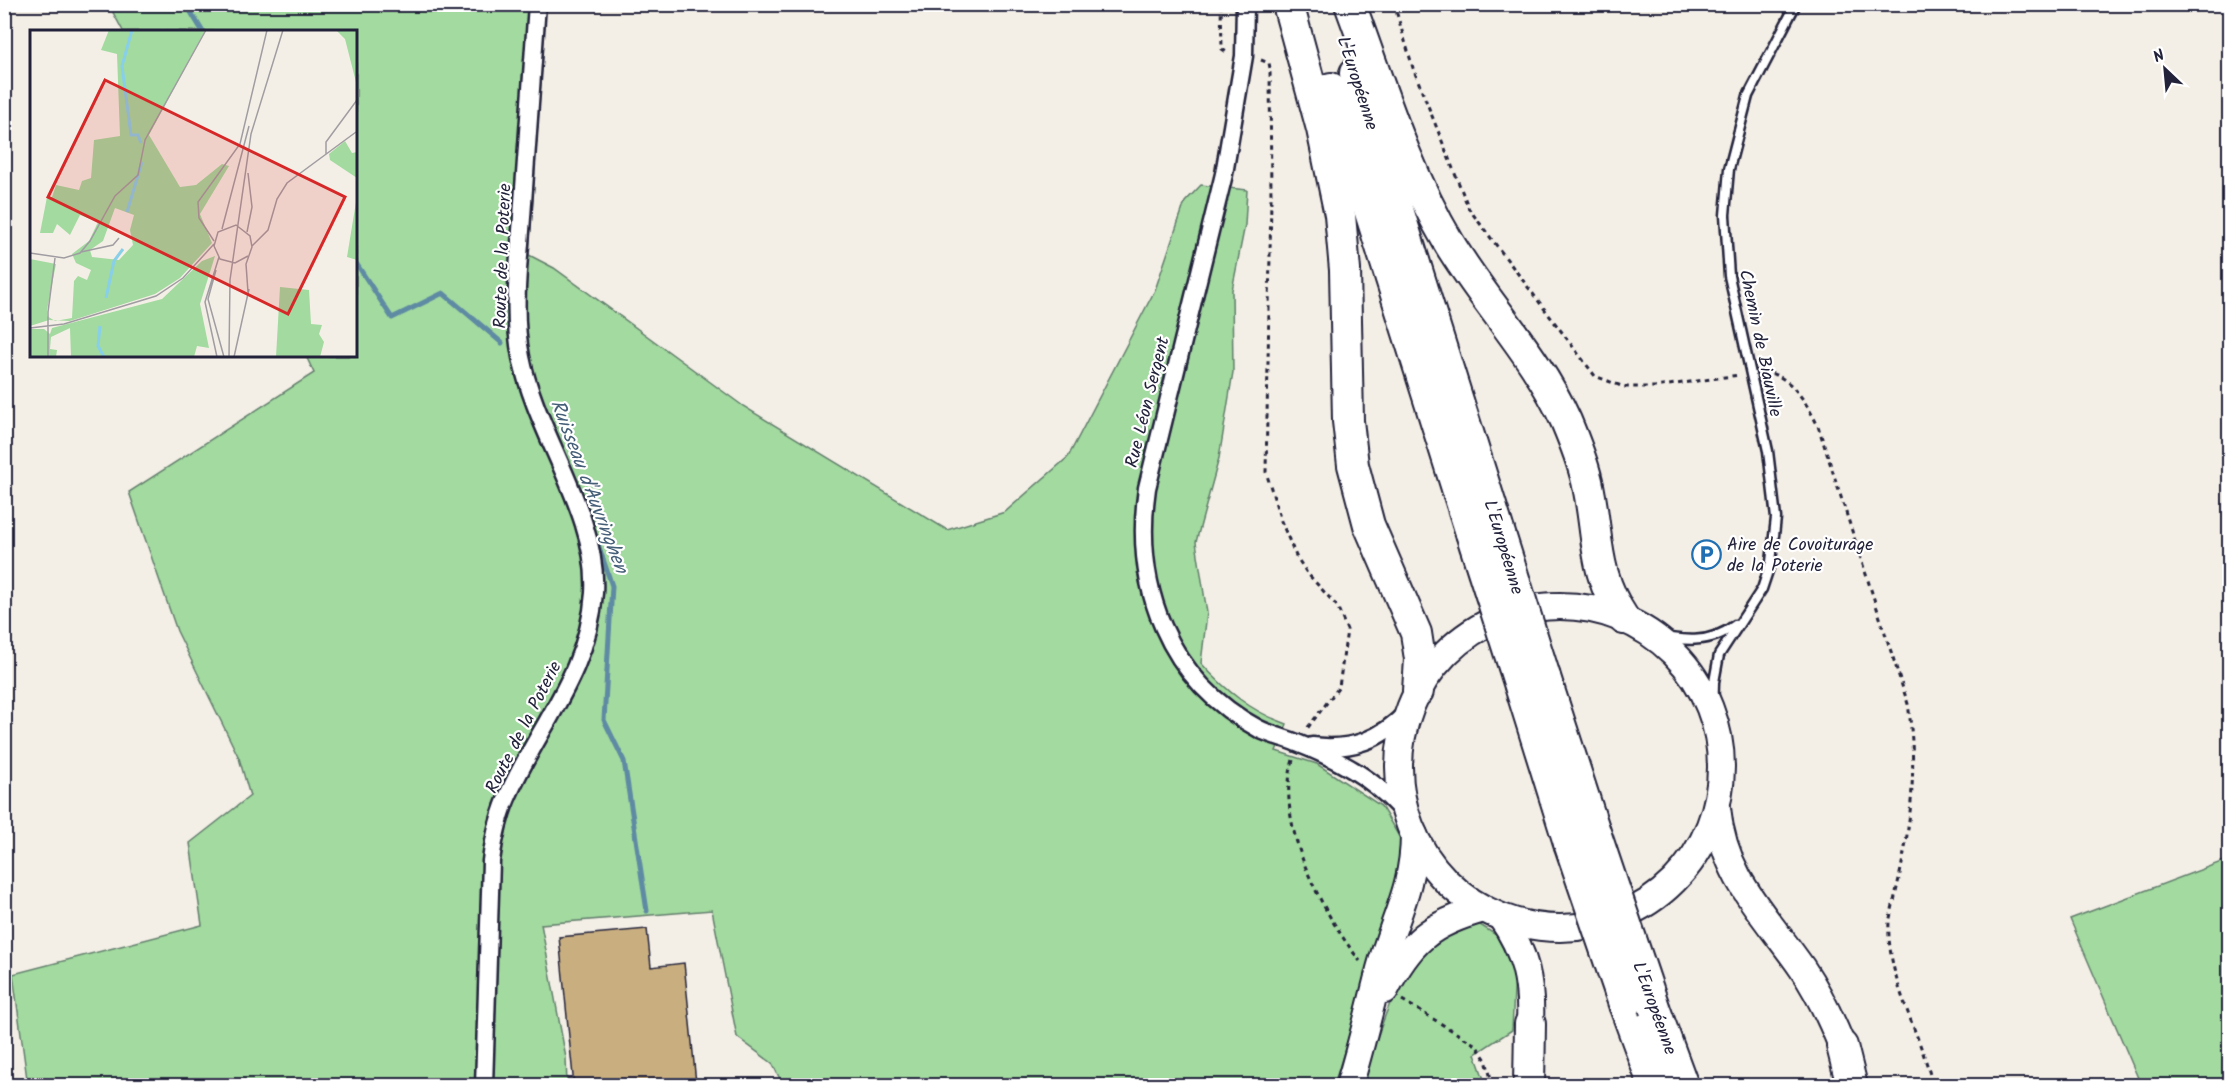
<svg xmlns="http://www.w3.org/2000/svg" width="2234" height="1090" viewBox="0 0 2234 1090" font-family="Kalam,sans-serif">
	<rect width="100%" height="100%" fill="#f4efe6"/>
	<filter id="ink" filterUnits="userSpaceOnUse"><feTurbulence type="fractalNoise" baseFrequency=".0167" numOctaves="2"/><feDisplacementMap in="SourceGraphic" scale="12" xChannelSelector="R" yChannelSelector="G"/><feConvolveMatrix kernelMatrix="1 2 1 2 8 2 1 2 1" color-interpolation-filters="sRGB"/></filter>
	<g filter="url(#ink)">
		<g fill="#a2da9f" stroke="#627e6d" stroke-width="1.5">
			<path d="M109 5H546L529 255 554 268 743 406 947 530 1005 512 1068 457 1155 290 1185 202 1201 185 1247 190 1245 225 1232 290 1233 372 1219 458 1196 542 1207 613 1201 663C1226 691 1252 712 1287 724L1276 751 1317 764 1381 806 1400 838V867L1334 1085H783L772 1063 737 1037 712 910 541 924 566 1058 567 1085H14L27 1079 13 974 202 925 190 843 250 796 239 758 177 631 129 492 314 373 306 356H356V32L123 31Z"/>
			<path d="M2229 859V1085H2141L2070 919Z"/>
			<path d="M1474 921 1496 935 1515 971 1512 1030 1475 1054 1486 1085 1362 1086C1376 1041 1397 961 1439 935 1450 929 1463 926 1474 921Z"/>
		</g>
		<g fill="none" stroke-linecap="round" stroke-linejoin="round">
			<g stroke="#5f8aa3" stroke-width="5">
				<path d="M186 4 203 32"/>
				<path d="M356 263 392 318 443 293 502 343"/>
				<path d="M595 535 612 586 604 720 624 761 647 911"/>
			</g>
		</g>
		<path fill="#c9af80" stroke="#22223b" stroke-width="1.5" d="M647 929 651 967 684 963 696 1083 574 1086 559 937Z"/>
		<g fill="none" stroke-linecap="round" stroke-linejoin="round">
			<defs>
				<g id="lane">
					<path d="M1652 634C1681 641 1710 645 1735 625"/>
					<path d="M1713 717 1714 682 1719 655 1762 589 1771 562 1776 518 1768 451 1729 276 1725 215 1729 169 1748 96 1796 4"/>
				</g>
				<g id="street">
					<path d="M1245 4 1244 56 1224 174 1147 488C1133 586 1167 680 1259 729 1271 735 1285 738 1297 743 1339 759 1379 781 1406 816"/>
					<path d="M1312 746C1351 751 1381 740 1408 711"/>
					<path d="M484 1086 491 861C494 837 499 814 510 791 540 725 589 670 594 593 599 515 536 434 521 357 512 312 519 263 522 217 527 146 532 75 537 4"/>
				</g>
				<g id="primary">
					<circle cx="1560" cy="767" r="161"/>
					<path d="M1717 808C1724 879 1764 913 1802 968 1819 993 1831 1019 1842 1046"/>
					<path d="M1501 917C1525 951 1532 982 1530 1024"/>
					<path d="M1385 990C1410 941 1431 923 1484 909"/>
					<path d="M1349 1086C1361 1047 1370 1008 1380 969 1393 920 1414 888 1414 835"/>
				</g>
				<g id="highway">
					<path d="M1288 4 1322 129 1340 215 1345 270 1348 421 1353 465 1369 525 1416 633 1420 659 1418 691"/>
					<path d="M1350 4C1380 85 1405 169 1449 243 1485 303 1537 356 1566 421 1574 440 1582 460 1587 481 1599 533 1592 572 1624 619"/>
					<path d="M1355 73 1499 531"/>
					<path d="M1331 88 1471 533"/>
					<path d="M1545 677 1597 838"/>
					<path d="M1520 686 1569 843"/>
					<path d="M1625 1007 1654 1086"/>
					<path d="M1655 1010 1683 1086"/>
					<path d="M1842 1046 1852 1086"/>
					<path d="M1529 1086 1530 1024"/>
				</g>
			</defs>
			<use href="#lane" stroke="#22223b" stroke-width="13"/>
			<use href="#street" stroke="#22223b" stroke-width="21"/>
			<use href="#primary" stroke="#22223b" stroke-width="30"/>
			<use href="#highway" stroke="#22223b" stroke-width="34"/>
			<g stroke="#22223b" stroke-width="3" stroke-dasharray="4.5 4.5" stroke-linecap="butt">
				<path d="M1221 4 1222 49 1228 53"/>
				<path d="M1394 4 1413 68 1469 209 1595 376 1624 387H1655L1739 375"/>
				<path d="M1261 60 1269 63 1270 68 1271 199 1266 472 1281 521 1296 556 1307 573 1337 606 1347 630 1339 687 1306 730"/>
				<path d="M1763 372C1791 374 1807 404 1818 426L1908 704C1920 781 1907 848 1889 922 1886 979 1920 1031 1933 1086"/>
				<path d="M1293 760C1274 823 1322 913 1360 961"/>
				<path d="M1402 1000 1476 1045 1486 1060 1493 1086"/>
			</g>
			<use href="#lane" stroke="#fff" stroke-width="8"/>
			<use href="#street" stroke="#fff" stroke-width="16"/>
			<use href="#primary" stroke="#fff" stroke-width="26"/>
			<use href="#highway" stroke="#fff" stroke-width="30"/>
			<defs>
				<g id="highway-bridge">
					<path d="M1499 531 1545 677"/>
					<path d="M1471 533 1520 686"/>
					<path d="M1597 838 1655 1010"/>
					<path d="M1569 843 1625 1007"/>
				</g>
			</defs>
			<use href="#highway-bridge" stroke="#22223b" stroke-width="34" stroke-linecap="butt"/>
			<use href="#highway-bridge" stroke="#fff" stroke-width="30"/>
		</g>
	</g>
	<defs>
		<symbol id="parking-ring" viewBox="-11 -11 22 22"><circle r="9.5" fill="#fff" stroke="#1f6fb2" stroke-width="1.5"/><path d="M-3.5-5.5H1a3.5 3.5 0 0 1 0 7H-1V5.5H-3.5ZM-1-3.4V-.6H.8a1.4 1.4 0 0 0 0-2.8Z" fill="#1f6fb2"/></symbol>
	</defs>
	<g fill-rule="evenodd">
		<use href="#parking-ring" x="1690" y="538" width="33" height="33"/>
	</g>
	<g text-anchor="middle" stroke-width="4.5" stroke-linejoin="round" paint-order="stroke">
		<g font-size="18" fill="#22223b" stroke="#fff">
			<text transform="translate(1358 83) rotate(72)" y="6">L'Européenne</text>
			<text transform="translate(502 256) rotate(-88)" y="6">Route de la Poterie</text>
			<text transform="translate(1761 343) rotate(78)" y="6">Chemin de Biauville</text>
			<text transform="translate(1147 402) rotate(-76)" y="6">Rue Léon Sergent</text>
			<text transform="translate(1504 547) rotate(73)" y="6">L'Européenne</text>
			<text transform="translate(523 727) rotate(-63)" y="6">Route de la Poterie</text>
			<text transform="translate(1655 1008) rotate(70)" y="6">L'Européenne</text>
		</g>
		<g font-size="18" fill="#22223b" stroke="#fff" text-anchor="start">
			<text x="1727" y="550">Aire de Covoiturage<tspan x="1727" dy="21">de la Poterie</tspan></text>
		</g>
		<g font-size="20" font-style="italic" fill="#465f78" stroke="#fff">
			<text transform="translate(590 486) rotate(69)" y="7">Ruisseau d'Auvringhen</text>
		</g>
	</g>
	<g transform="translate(30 30)">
		<rect width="327" height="327" fill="#f4efe6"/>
		<path d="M79 0H176L119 105 150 157 166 155 192 134 199 136 170 184 182 213 150 248 125 264 40 291 19 290 0 296V229L26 234 17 280V286L25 291 42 288 44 251 48 246 57 250 61 240 46 233 42 224 59 211 68 192 50 185 40 205 27 194 23 203H10L17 167H22L26 155 49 160 52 151 61 148 64 110 90 106 87 24 71 20ZM85 178 104 185 100 200 103 215 89 230 62 227 60 220 73 211ZM306 0H327V56L315 9ZM315 111 322 123 327 122V148L300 130 299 124ZM327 166V230L317 227ZM185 226 170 274 179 318 167 316 164 327H41L40 298 21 307 20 319 27 320 26 327H0V299H14L20 304 22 298 132 269 172 231ZM250 257 279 260 281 294 292 295 289 304 294 312 290 327H246Z" fill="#a2da9f" fill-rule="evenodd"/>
		<path fill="none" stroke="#88cfe9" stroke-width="3" d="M102 0 92 36 101 105H108L111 113M97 182 112 132M76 268 84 231 93 219M70 296 68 316 74 327"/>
		<path fill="none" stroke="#a09da2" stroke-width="1.5" d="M296 124V112L327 70M192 199 219 96M217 202 222 177 218 143M184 211 169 188 168 172 210 114 237 0M222 216 238 200 247 169 257 153 326 102M51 222 83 215 89 208M0 223 34 228 50 223 60 211 85 166 108 145 115 110 176 0M218 226 205 233 190 229 184 216 188 202 206 195 220 206 222 217 216 234 218 262M186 240 178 269 194 327M0 298 34 294 126 266 153 248 184 214M18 327V282L25 228M187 327 175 272 189 227M199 327 200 250 221 104 253 0M204 327 219 259"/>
		<path fill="#d62828" fill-opacity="0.15" stroke="#d62828" stroke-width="3" d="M75 50 315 167 258 284 18 167Z"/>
		<rect width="327" height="327" fill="none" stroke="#22223b" stroke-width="3"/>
	</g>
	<rect width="2234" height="1090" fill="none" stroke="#fff" stroke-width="24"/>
	<rect x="12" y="12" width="2210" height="1066" fill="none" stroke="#22223b" stroke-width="2" filter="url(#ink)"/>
	<g transform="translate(2165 69) rotate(334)" stroke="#ffffff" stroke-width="4.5" paint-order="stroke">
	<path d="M0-4.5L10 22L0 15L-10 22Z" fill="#22223b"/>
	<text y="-9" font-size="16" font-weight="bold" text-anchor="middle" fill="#22223b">N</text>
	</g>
</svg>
